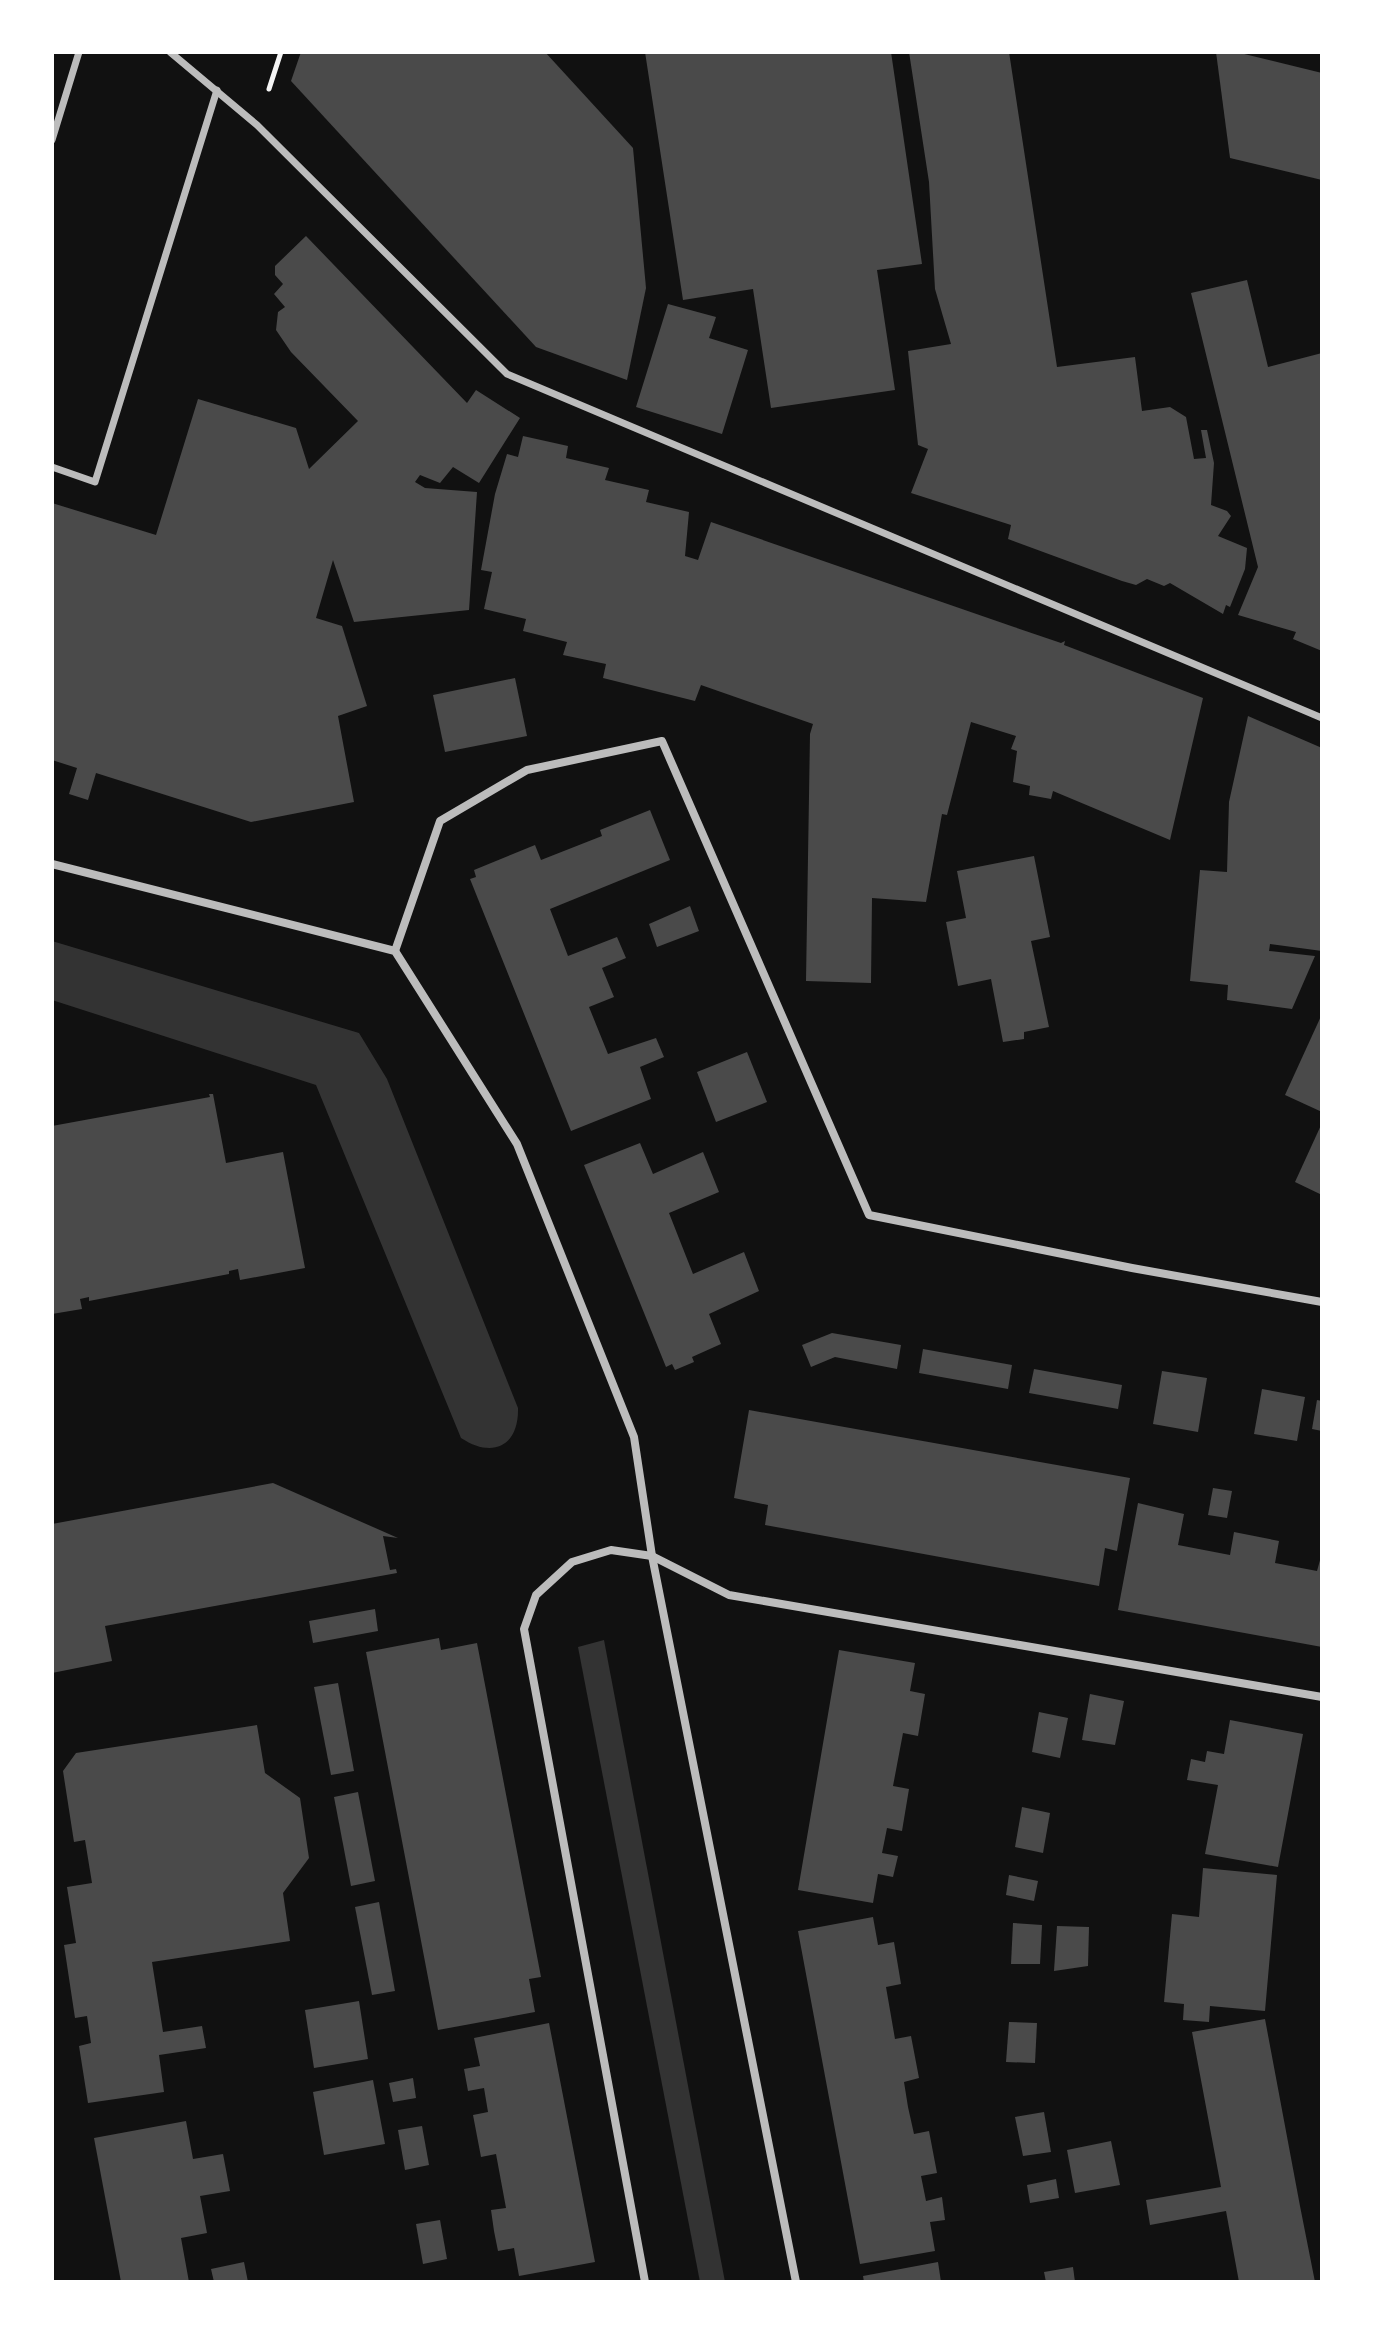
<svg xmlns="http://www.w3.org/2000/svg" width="1374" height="2334" viewBox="0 0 1374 2334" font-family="Signika,sans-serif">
	<rect width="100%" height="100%" fill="#111"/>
	<g fill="#333">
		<path d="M52 941 359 1033 387 1079 518 1408C519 1446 493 1459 461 1438L316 1085 52 1000Z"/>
		<path d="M604 1640 725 2282H700L578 1647Z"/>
	</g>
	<g fill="#4a4a4a">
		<path d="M301 52H545L633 148 646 288 627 380 536 347 291 81Z"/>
		<path d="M645 52H891L922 264 877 270 895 390 771 408 753 289 683 300Z"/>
		<path d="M909 52H1009L1057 367 1135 357 1142 411 1170 407 1186 417 1194 459 1206 458 1201 430H1207L1214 463 1211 505 1227 511 1231 516 1218 536 1247 548 1245 569 1230 607 1226 605 1223 614 1170 583 1164 586 1147 579 1136 585 1122 581 1008 539 1011 525 911 493 928 449 918 445 908 351 951 344 935 289 929 182Z"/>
		<path d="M1216 52H1236L1322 73V180L1230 158Z"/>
		<path d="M306 236 467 403 476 390 520 418 479 483 453 467 440 483 420 475 415 482 425 488 477 492 469 610 354 622 333 560 316 618 342 626 367 706 338 716 354 802 251 822 96 773 88 800 69 794 77 768 52 760V503L156 535 198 399 296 428 309 469 358 421 291 352 276 330 278 312 285 307 274 294 283 284 275 275V266Z"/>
		<path d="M1247 280 1268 367 1322 353V651L1293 639 1296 632 1238 615 1258 567 1191 293Z"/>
		<path d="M668 304 716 317 709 338 748 350 722 434 636 407Z"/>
		<path d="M523 436 568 446 566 458 609 468 605 480 649 490 646 502 689 512 685 556 698 560 711 522 1014 627 1061 643 1065 641 1064 645 1203 698 1170 840 1053 791 1051 799 1029 795 1030 786 1013 782 1017 751 1011 749 1016 736 971 722 947 815 942 814 926 902 872 898 871 983 806 981 810 734 813 724 701 685 695 701 603 678 606 664 563 655 567 642 523 631 526 619 484 609 492 572 481 570 495 494 507 454 518 457Z"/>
		<path d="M515 678 527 736 445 752 433 695Z"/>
		<path d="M1248 716 1322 748V951L1270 944 1269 951 1315 956 1292 1009 1227 1000 1228 985 1190 981 1200 870 1227 872 1229 802Z"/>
		<path d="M650 810 670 860 550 909 568 956 617 937 626 958 602 968 614 997 589 1007 608 1054 656 1038 664 1057 640 1067 651 1099 571 1131 470 879 476 877 474 870 535 845 541 860 602 836 600 830Z"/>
		<path d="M1034 856 1050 937 1031 941 1049 1027 1024 1032V1039L1003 1042 991 979 958 986 946 922 966 918 957 871Z"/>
		<path d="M690 906 699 931 657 947 649 924Z"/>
		<path d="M1322 1014V1112L1285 1095Z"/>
		<path d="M747 1052 767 1102 716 1122 697 1072Z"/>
		<path d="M209 1094H213L226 1163 283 1152 305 1268 240 1280 238 1269 229 1271V1274L89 1301V1297L80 1299 82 1309 52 1314V1126L210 1097Z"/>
		<path d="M1322 1123V1195L1295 1182Z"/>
		<path d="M640 1143 653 1174 703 1152 719 1192 669 1213 693 1274 744 1252 759 1291 709 1314 721 1344 692 1357 694 1362 675 1370 672 1364 666 1367 584 1165Z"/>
		<path d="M832 1333 901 1345 897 1369 835 1357 811 1367 802 1345Z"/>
		<path d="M923 1349 1012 1365 1008 1389 919 1373Z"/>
		<path d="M1034 1369 1122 1385 1118 1409 1029 1393Z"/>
		<path d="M1162 1371 1207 1378 1198 1432 1153 1424Z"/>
		<path d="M1262 1389 1305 1397 1297 1441 1254 1434Z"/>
		<path d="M1317 1400 1322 1401V1431L1312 1429Z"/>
		<path d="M749 1410 1130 1478 1117 1551 1105 1548 1099 1586 765 1525 768 1505 734 1498Z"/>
		<path d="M273 1483 398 1538 383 1536 390 1570 396 1569 397 1573 105 1626 112 1661 52 1673V1524Z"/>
		<path d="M1213 1488 1232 1491 1227 1518 1208 1515Z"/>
		<path d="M1138 1503 1184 1514 1178 1545 1230 1555 1234 1532 1279 1541 1275 1563 1317 1571 1322 1553V1647L1118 1610Z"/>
		<path d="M375 1609 378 1631 313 1643 309 1621Z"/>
		<path d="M439 1638 441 1650 477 1643 541 1977 529 1979 535 2012 438 2030 366 1652Z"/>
		<path d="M839 1650 915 1663 910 1691 925 1694 918 1736 903 1733 893 1786 909 1789 902 1831 887 1828 882 1853 898 1856 893 1877 878 1874 873 1903 798 1890Z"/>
		<path d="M338 1683 354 1771 331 1775 314 1687Z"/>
		<path d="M1090 1694 1124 1701 1115 1745 1082 1740Z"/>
		<path d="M1039 1712 1068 1718 1060 1758 1032 1752Z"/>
		<path d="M1230 1720 1303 1734 1278 1867 1205 1854 1218 1785 1187 1780 1191 1759 1205 1762 1207 1751 1224 1754Z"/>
		<path d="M257 1725 265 1773 300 1798 309 1858 283 1893 290 1941 152 1962 163 2032 202 2026 206 2048 159 2055 164 2092 88 2103 79 2046 91 2043 87 2016 75 2018 64 1945 76 1943 67 1887 92 1883 85 1840 74 1842 63 1771 76 1753Z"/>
		<path d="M358 1792 375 1881 351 1886 334 1797Z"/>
		<path d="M1022 1807 1050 1813 1043 1853 1015 1847Z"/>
		<path d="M1203 1868 1277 1875 1265 2011 1210 2006 1209 2022 1183 2020 1184 2004 1164 2002 1172 1914 1199 1917Z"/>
		<path d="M1009 1875 1038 1881 1034 1901 1006 1895Z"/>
		<path d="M379 1902 395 1991 372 1995 355 1907Z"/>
		<path d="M873 1917 878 1945 894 1942 901 1984 886 1987 895 2039 911 2036 919 2078 904 2082 908 2107 914 2134 929 2131 937 2173 921 2176 926 2201 942 2197 945 2220 930 2222 935 2251 860 2264 798 1931Z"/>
		<path d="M1013 1923 1042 1925 1040 1964H1011Z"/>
		<path d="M1057 1926 1089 1927 1088 1966 1054 1971Z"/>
		<path d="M359 2001 368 2059 314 2068 305 2010Z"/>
		<path d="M1265 2019 1300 2206 1315 2282H1239L1226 2211 1150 2225 1146 2200 1221 2187 1192 2032Z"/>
		<path d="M1009 2022 1037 2023 1035 2063 1006 2062Z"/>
		<path d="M549 2023 595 2262 519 2276 514 2248 498 2251 494 2231 491 2210 506 2208 496 2154 481 2157 473 2115 488 2112 484 2088 468 2091 464 2069 480 2066 474 2038Z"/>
		<path d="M413 2078 416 2098 393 2102 389 2083Z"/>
		<path d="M373 2080 385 2144 324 2155 313 2092Z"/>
		<path d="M1044 2112 1051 2152 1023 2156 1015 2117Z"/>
		<path d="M186 2121 193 2159 223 2154 230 2191 200 2196 207 2233 181 2238 189 2282H121L94 2138Z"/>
		<path d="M422 2126 429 2165 405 2170 398 2130Z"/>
		<path d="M1111 2141 1120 2185 1075 2193 1067 2150Z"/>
		<path d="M1056 2179 1059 2198 1030 2203 1027 2185Z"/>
		<path d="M440 2220 447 2259 423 2264 416 2224Z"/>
		<path d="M244 2262 248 2282H214L211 2269Z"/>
		<path d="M938 2262 941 2282H864L863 2276Z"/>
		<path d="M1073 2267 1075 2282H1046L1044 2272Z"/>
	</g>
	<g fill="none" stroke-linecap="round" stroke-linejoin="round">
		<path stroke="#f5f5f5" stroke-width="5" d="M269 89 281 52"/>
		<g stroke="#bcbcbc" stroke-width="7">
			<path d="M170 52 257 125 507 374 1322 718"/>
			<path d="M52 140 79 52"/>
			<path d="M52 467 95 482 217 90"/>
		</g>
		<g stroke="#bcbcbc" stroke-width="8">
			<path d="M52 864 395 951 517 1144 634 1437 652 1556 796 2282"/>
			<path d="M395 951 440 821 527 770 662 741 869 1215 1132 1268 1322 1302"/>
			<path d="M645 2282 524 1629 536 1595 572 1562 611 1550 652 1556 729 1595 1322 1697"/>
		</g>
	</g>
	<rect width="1374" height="2334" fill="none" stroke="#ffffff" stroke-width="108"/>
</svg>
